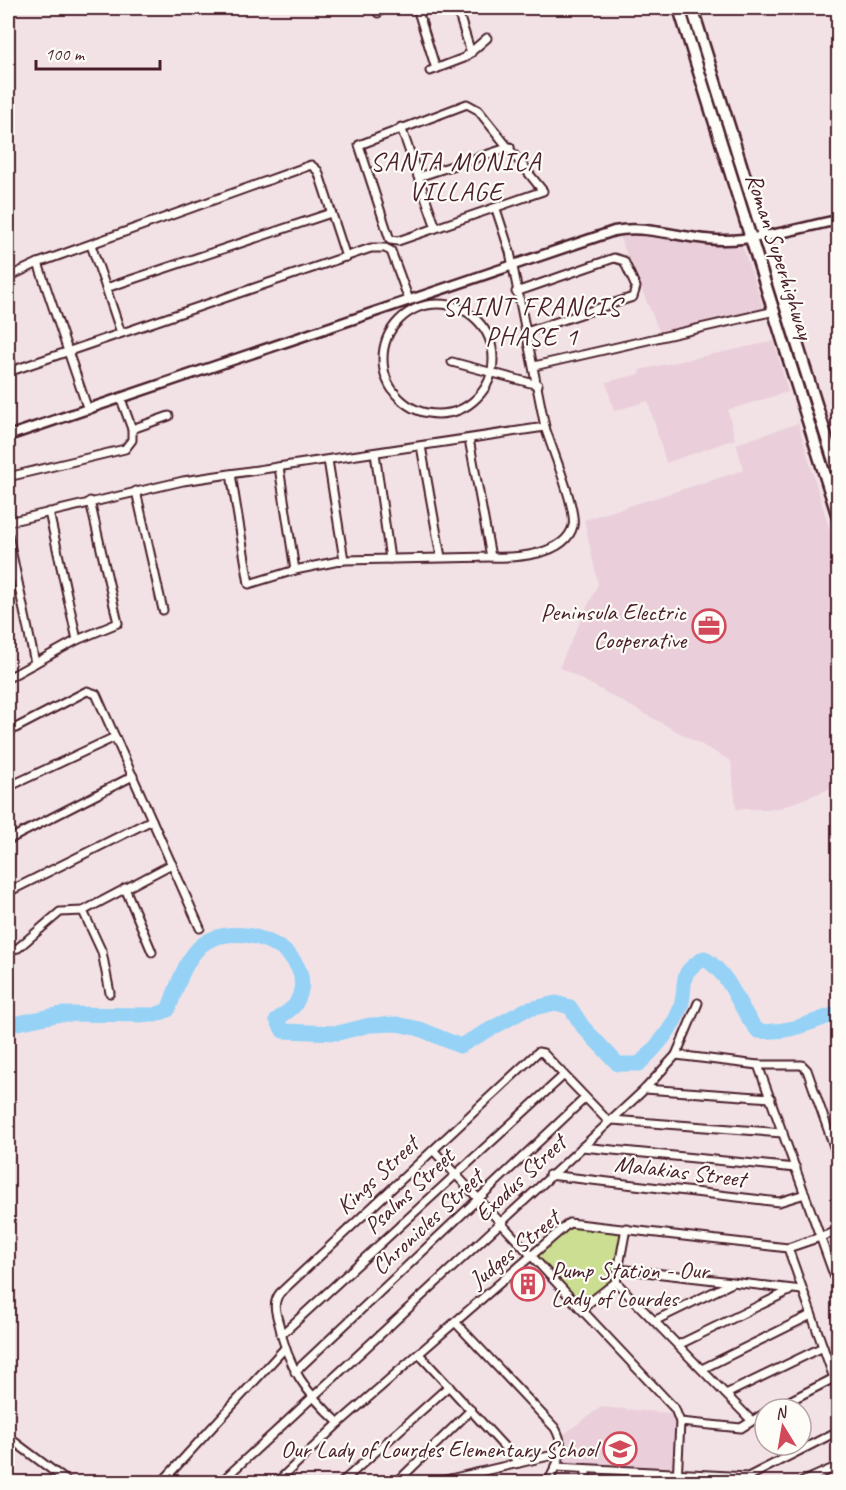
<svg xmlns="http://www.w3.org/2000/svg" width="846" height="1490" viewBox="0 0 846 1490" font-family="Caveat,sans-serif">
	<rect width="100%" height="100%" fill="#f2e2e6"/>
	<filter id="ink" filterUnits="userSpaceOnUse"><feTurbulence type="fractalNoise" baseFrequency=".0167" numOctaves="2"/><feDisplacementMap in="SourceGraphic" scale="12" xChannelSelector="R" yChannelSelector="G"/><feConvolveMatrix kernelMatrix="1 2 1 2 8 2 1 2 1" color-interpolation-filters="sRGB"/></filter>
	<g filter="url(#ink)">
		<g fill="#eacfda">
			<path d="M630 227 741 242 764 309 660 333 618 234Z"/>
			<path d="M774 341 788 392 728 410 735 439 666 463 648 401 614 411 606 382 640 374 639 370Z"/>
			<path d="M798 423 838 558V786L777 809H736L731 761 559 667 598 584 584 520 744 470 736 444Z"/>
			<path d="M601 1407 669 1413 677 1422 676 1470 564 1463V1434Z"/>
		</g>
		<path fill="#cbde92" stroke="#8a7e5e" stroke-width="1.5" d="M570 1224 625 1229 615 1279 585 1307 535 1255Z"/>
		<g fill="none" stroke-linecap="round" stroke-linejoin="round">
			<path stroke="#95d2f6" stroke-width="15" d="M8 1025 61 1014 155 1015 168 1010C176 991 182 968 195 952 228 910 328 950 295 1005 291 1010 282 1015 277 1020L283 1031 338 1033 370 1025 397 1024 420 1029 460 1046 525 1010 556 1003 570 1007 583 1027 618 1064H639C655 1049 674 1027 681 1006 688 981 676 975 704 958 736 980 735 1005 758 1031 788 1034 811 1022 838 1013"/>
			<defs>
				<g id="minor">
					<path d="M105 8 106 9"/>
					<path d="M376 8 378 13"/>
					<path d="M417 8 436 69"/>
					<path d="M457 8 471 53"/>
					<path d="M430 71 464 58 487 38"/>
					<path d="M467 104 478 110 543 191 398 241 390 240 359 145Z"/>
					<path d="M401 127 436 228"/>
					<path d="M418 177 510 147"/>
					<path d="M91 245 106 288 331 213"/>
					<path d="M38 263 88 410"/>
					<path d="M8 277 38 263 311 165 318 171 346 257"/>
					<path d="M106 288 121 333"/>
					<path d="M516 292 614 258 624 261 636 287 633 297 526 332"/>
					<circle cx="438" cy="359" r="55"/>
					<path d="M8 352 13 370"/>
					<path d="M452 362 538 385"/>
					<path d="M534 366 775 311"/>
					<path d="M8 372 371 248H385L391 251 409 300"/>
					<path d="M121 399 132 429"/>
					<path d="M421 446 441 557"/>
					<path d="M375 453 390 559"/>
					<path d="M328 460 344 560"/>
					<path d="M231 474 249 584 295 570 279 467"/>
					<path d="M8 477 125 449 132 440V429L169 416"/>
					<path d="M136 491 163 610"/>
					<path d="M49 512 77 640"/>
					<path d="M8 522 183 481 545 427 510 252 496 209"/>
					<path d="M8 535 35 663"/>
					<path d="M491 557C514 558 565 556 573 526 577 509 551 447 545 427"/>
					<path d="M295 570 344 560 491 557 469 439"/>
					<path d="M8 678 77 640 118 623 90 501"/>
					<path d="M8 732 87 691 96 694 200 928"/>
					<path d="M8 787 115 737"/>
					<path d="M8 840 133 776"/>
					<path d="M125 888 152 952"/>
					<path d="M8 892 152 820"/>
					<path d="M83 911 172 864"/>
					<path d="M8 951 18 948 60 912 83 911 102 952 110 993"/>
					<path d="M676 1055 698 1003"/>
					<path d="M758 1065 838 1286"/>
					<path d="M645 1089 771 1098"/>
					<path d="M612 1120 783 1133"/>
					<path d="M582 1147 796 1168"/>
					<path d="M433 1150 581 1309"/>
					<path d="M549 1175 779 1202 805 1194"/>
					<path d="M788 1248 834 1378"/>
					<path d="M619 1269 802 1290"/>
					<path d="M616 1282 626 1228"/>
					<path d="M654 1321 730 1284"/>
					<path d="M455 1322 555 1428C567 1449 558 1463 548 1482"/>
					<path d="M281 1335 563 1076"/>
					<path d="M678 1345 789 1291"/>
					<path d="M419 1354 519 1463"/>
					<path d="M702 1369 811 1315"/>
					<path d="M295 1372 584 1099"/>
					<path d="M726 1394 823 1347"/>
					<path d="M774 1409 838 1376"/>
					<path d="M680 1422 741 1428 765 1413"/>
					<path d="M339 1423C306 1393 288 1368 279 1324 276 1313 272 1303 280 1293L538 1052 543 1053 609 1122"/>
					<path d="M8 1437 68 1482"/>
					<path d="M556 1467 748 1477 838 1431"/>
					<path d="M586 1469V1482"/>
					<path d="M162 1482 284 1349"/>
					<path d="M221 1482 645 1089 676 1055 758 1065H802L807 1070 838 1158"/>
					<path d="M277 1482 339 1423 569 1223 788 1248 838 1231"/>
					<path d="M342 1482 449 1386"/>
					<path d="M397 1482 471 1410"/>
					<path d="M437 1482 562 1453"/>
					<path d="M677 1482 680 1422 675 1409 581 1309 616 1282 751 1420"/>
					<path d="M802 1482 838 1466"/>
				</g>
				<path id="tertiary" d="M8 436 614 231C651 224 687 241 724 240 762 240 802 227 838 220"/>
				<g id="primary">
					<path d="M679 8 838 517"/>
					<path d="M692 8 838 474"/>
				</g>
			</defs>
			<use href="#minor" stroke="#4a1f2b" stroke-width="11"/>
			<use href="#tertiary" stroke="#4a1f2b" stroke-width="13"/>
			<use href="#primary" stroke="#4a1f2b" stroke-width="15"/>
			<use href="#minor" stroke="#fdfcf7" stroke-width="7"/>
			<use href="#tertiary" stroke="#fdfcf7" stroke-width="8"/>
			<use href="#primary" stroke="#fdfcf7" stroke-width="10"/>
		</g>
	</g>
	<defs>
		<symbol id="office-ring" viewBox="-11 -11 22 22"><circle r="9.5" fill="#fdfcf7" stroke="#d1495b" stroke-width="1.5"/><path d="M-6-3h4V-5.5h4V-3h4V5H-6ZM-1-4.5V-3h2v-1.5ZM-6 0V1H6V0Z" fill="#d1495b"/></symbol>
		<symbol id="building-ring" viewBox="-11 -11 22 22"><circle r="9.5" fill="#fdfcf7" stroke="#d1495b" stroke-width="1.5"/><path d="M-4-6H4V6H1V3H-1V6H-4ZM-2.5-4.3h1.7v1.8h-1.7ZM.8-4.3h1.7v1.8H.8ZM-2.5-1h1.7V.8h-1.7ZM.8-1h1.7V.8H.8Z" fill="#d1495b"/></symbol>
		<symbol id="school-ring" viewBox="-11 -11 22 22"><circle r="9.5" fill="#fdfcf7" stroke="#d1495b" stroke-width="1.5"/><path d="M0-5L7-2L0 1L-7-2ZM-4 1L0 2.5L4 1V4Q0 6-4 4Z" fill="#d1495b"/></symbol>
	</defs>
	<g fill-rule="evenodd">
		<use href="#office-ring" x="690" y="607" width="38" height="38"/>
		<use href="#building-ring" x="509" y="1265" width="38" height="38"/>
		<use href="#school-ring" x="601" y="1430" width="38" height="38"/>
	</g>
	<g text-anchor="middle" stroke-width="4.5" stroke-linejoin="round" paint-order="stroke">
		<g font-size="24" fill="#4a1f2b" stroke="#fdfcf7">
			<text transform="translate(780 256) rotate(72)" y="8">Roman Superhighway</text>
			<text transform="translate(680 1171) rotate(7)" y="8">Malakias Street</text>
			<text transform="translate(377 1175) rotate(-43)" y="8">Kings Street</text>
			<text transform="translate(520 1178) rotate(-43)" y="8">Exodus Street</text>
			<text transform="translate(409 1191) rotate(-43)" y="8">Psalms Street</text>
			<text transform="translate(427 1222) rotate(-43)" y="8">Chronicles Street</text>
			<text transform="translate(514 1249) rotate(-39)" y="8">Judges Street</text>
		</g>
		<g font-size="24" fill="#4a1f2b" stroke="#fdfcf7" text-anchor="end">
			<text x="686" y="620">Peninsula Electric<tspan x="686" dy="28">Cooperative</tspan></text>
			<text x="551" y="1278" text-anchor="start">Pump Station - Our<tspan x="551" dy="28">Lady of Lourdes</tspan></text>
			<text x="597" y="1457">Our Lady of Lourdes Elementary School</text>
		</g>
		<g font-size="26" letter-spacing="1.5" fill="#4a1f2b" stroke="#fdfcf7">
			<text x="456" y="170">SANTA MONICA<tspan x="456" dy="30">VILLAGE</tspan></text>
			<text x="532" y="315">SAINT FRANCIS<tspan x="532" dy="30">PHASE 1</tspan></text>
		</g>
	</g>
	<rect width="846" height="1490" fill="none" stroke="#fdfcf7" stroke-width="30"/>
	<rect x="15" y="15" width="816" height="1460" fill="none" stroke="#4a1f2b" stroke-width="2" filter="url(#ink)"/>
	<g transform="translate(783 1427) rotate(349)"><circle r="28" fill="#fdfcf7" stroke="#b5a4a5" stroke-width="1.5"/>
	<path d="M0-4.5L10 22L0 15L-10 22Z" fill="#d1495b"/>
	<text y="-9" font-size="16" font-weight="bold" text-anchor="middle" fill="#4a1f2b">N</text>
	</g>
	<path d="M36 60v9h124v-9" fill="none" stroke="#4a1f2b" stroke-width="3"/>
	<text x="45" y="60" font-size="18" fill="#4a1f2b" stroke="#fdfcf7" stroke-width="4.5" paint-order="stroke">100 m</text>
</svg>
